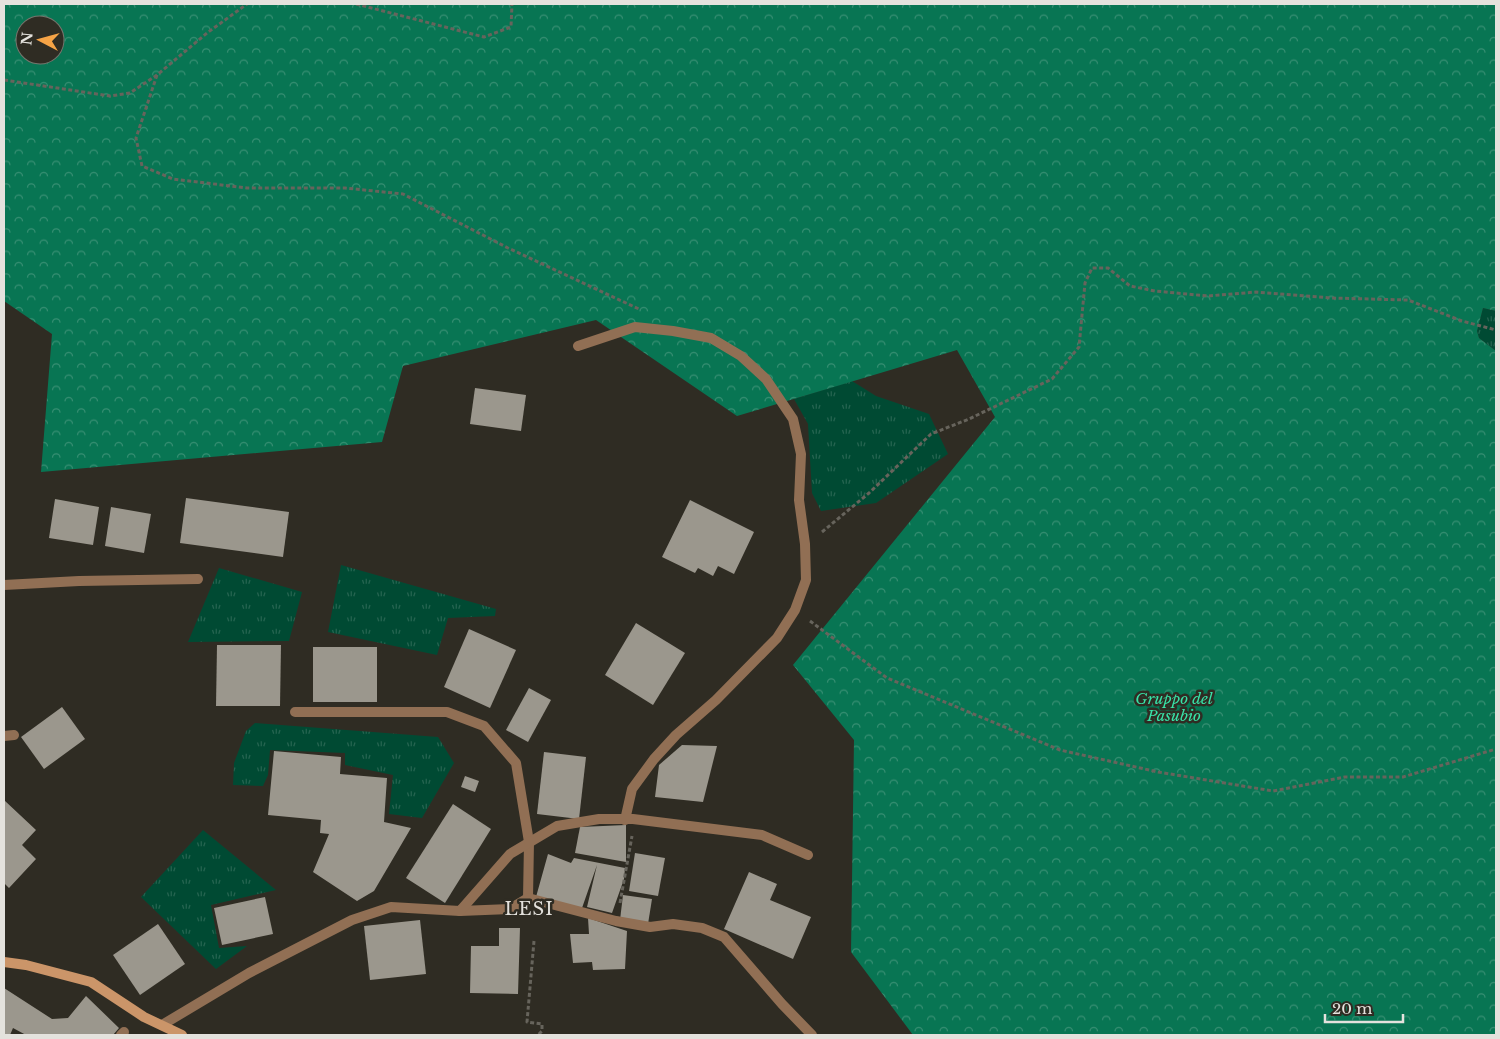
<svg xmlns="http://www.w3.org/2000/svg" width="1500" height="1039" viewBox="0 0 1500 1039" font-family="'Libre Baskerville',serif">
	<defs>
		<pattern id="grass-tufts" width="24" height="20" patternUnits="userSpaceOnUse" patternTransform="scale(1.25)"><rect width="24" height="20" fill="#004a33"/><path d="M3 7l-1-3M5 7V3M7 7l1-3M15 17l-1-3M17 17v-4M19 17l1-3" fill="none" stroke="#256450"/></pattern>
		<pattern id="forest-crowns" width="20" height="18" patternUnits="userSpaceOnUse" patternTransform="scale(1.25)"><rect width="20" height="18" fill="#087553"/><path d="M2 6a3 3 0 1 1 6 0M12 15a3 3 0 1 1 6 0" fill="none" stroke="#388f73"/></pattern>
	</defs>
	<rect width="100%" height="100%" fill="#2f2c23"/>
	<g fill="url(#grass-tufts)">
		<path d="M1483 308 1496 311V351L1479 338 1477 331Z"/>
		<path d="M852 381 876 396 929 414 948 454 876 503 821 511 812 493 808 424 794 399Z"/>
		<path d="M341 565 496 609 495 616 448 618 437 655 328 632Z"/>
		<path d="M219 568 302 592 289 641 188 642Z"/>
		<path d="M255 723 438 737 454 763 422 818 389 814 393 775 345 765V753L270 750 268 775 263 786 233 785 234 763 246 731Z"/>
		<path d="M203 830 276 890 211 905 219 948 247 946 216 969 141 897Z"/>
	</g>
	<path fill="url(#forest-crowns)" fill-rule="evenodd" d="M4 4H1496V311L1483 308 1477 331 1479 338 1496 351V1035H913L851 952 854 740 793 665 995 417 957 350 737 416 596 320 403 366 382 442 41 472 52 334 4 301ZM25 25H55V55H25Z"/>
	<g fill="#9b978d">
		<path d="M475 388 526 395 521 431 470 424Z"/>
		<path d="M186 498 289 512 283 557 180 543Z"/>
		<path d="M55 499 99 507 93 545 49 538Z"/>
		<path d="M690 500 754 532 734 574 718 566 713 576 698 568 695 573 662 557Z"/>
		<path d="M111 507 151 514 144 553 105 546Z"/>
		<path d="M636 623 685 653 653 705 605 675Z"/>
		<path d="M469 629 516 650 490 708 444 687Z"/>
		<path d="M217 645H281L280 706H216Z"/>
		<rect x="313" y="647" width="64" height="55"/>
		<path d="M529 688 551 700 528 742 506 730Z"/>
		<path d="M62 707 85 739 44 769 21 737Z"/>
		<path d="M682 745 717 746 703 802 655 797 659 765Z"/>
		<path d="M274 751 341 757 340 774 387 778 384 822 411 828 374 891 357 901 313 872 329 834 320 833 321 820 268 815Z"/>
		<path d="M544 752 586 757 579 819 537 814Z"/>
		<path d="M465 776 479 781 475 792 461 787Z"/>
		<path d="M4 800 36 830 22 845 36 859 9 888 4 883Z"/>
		<path d="M453 804 491 829 445 903 406 878Z"/>
		<path d="M626 825V862L575 853 580 827Z"/>
		<path d="M635 853 665 858 658 896 629 891Z"/>
		<path d="M548 854 571 863 574 858 625 868 624 879 612 913 587 907 597 865 582 908 536 897Z"/>
		<path d="M749 872 777 884 770 900 811 917 793 959 724 929Z"/>
		<path d="M623 895 652 899 648 924 620 920Z"/>
		<path d="M265 897 273 934 222 945 214 908Z"/>
		<path d="M588 918 627 931 625 969 593 970 592 962 573 963 570 934H589Z"/>
		<path d="M420 920 426 974 370 980 364 926Z"/>
		<path d="M158 924 185 964 140 995 113 955Z"/>
		<path d="M499 928H520L518 994 470 993 471 946H499Z"/>
		<path d="M4 988 52 1019 68 1018 86 996 119 1028 113 1035H26L13 1028 10 1035H4Z"/>
	</g>
	<g fill="none" stroke-linecap="round" stroke-linejoin="round">
		<g stroke="#67645c" stroke-width="3" stroke-dasharray="4 2.5" stroke-linecap="butt">
			<path d="M356 4 484 37 511 27 512 4"/>
			<path d="M157 75 136 138 142 166 173 179 247 188H345L403 194 508 248 639 309"/>
			<path d="M4 80 110 96 130 93 157 75 207 33 247 4"/>
			<path d="M822 532 869 493 931 434 969 419 1052 379 1079 347 1085 283 1092 268H1108L1130 286 1155 291 1208 296 1256 292 1331 298 1408 300 1462 321 1496 330"/>
			<path d="M810 621 887 678 1060 750 1158 772 1273 791 1345 777H1403L1496 749"/>
			<path d="M620 903 632 836"/>
			<path d="M534 941 527 1022 542 1024V1031L538 1035"/>
		</g>
		<path stroke="#916f54" stroke-width="10" d="M121 1035 124 1032"/>
		<g stroke="#916f54" stroke-width="10">
			<path d="M578 346 635 327 673 331 711 338 741 356 766 379 793 419 801 454 799 500 805 544 806 580 795 610 777 638 716 700 676 735 654 759 632 789 625 820"/>
			<path d="M4 585 79 581 198 579"/>
			<path d="M295 712H447L484 726 516 763 529 842 528 898 510 909 460 911"/>
			<path d="M4 736 14 735"/>
			<path d="M528 898 616 921 650 927 673 924 702 928 724 937 782 1004 812 1035"/>
			<path d="M162 1025 249 973 352 920 391 907 460 911 510 854 557 826 599 819H633L762 835 808 855"/>
		</g>
		<path stroke="#cb9569" stroke-width="10" d="M4 962 26 965 91 982 144 1017 182 1035"/>
	</g>
	<g text-anchor="middle" stroke-width="5" stroke-linejoin="round" paint-order="stroke">
		<g font-size="15" font-style="italic" fill="#38e2a7" stroke="#2f2c23">
			<text x="1174" y="704">Gruppo del<tspan x="1174" dy="17">Pasubio</tspan></text>
		</g>
		<g font-size="18" letter-spacing="1" fill="#e4e2dd" stroke="#2f2c23">
			<text x="529" y="915">LESI</text>
		</g>
	</g>
	<rect width="1500" height="1039" fill="none" stroke="#e4e2dd" stroke-width="10"/>
	<g transform="translate(40 40) rotate(276)"><circle r="24" fill="#2f2c23" stroke="#77756d"/>
	<path d="M0-4L9 19L0 12L-9 19Z" fill="#f5a346"/>
	<text y="-8" font-size="14" font-weight="bold" text-anchor="middle" fill="#e4e2dd">N</text>
	</g>
	<path d="M1325 1014v8h78v-8" fill="none" stroke="#e4e2dd" stroke-width="2.5"/>
	<text x="1332" y="1014" font-size="15" fill="#e4e2dd" stroke="#2f2c23" stroke-width="4" paint-order="stroke">20 m</text>
</svg>
